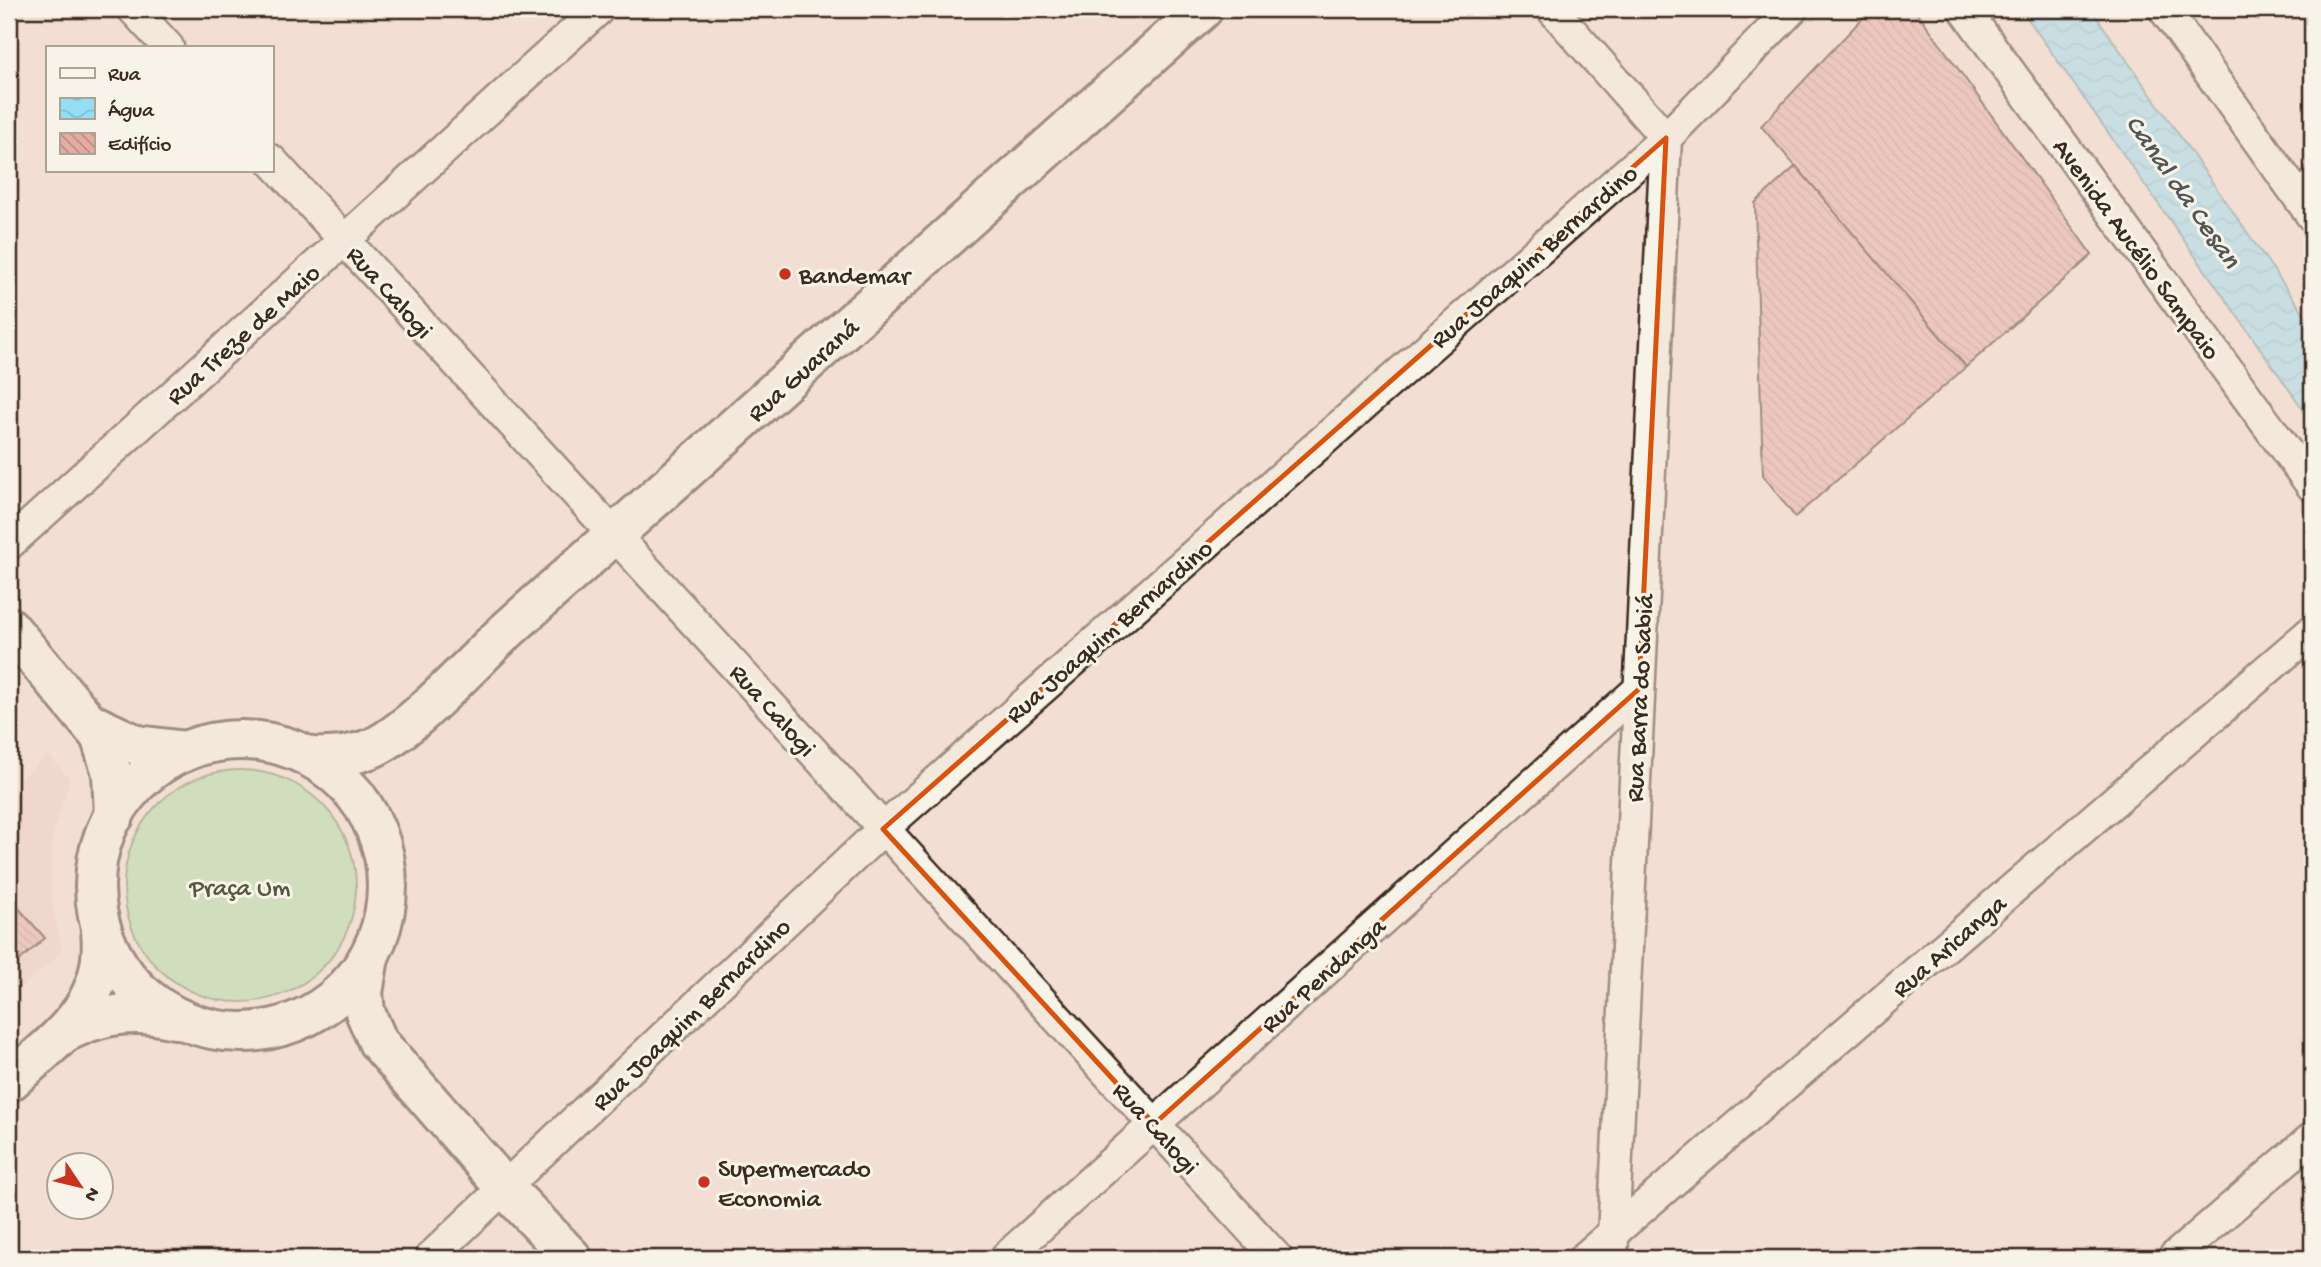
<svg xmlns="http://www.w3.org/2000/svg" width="2321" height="1267" viewBox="0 0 2321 1267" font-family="'Gochi Hand',sans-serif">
	<defs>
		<pattern id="water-waves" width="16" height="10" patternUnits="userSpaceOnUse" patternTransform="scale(1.75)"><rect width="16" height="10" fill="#94def5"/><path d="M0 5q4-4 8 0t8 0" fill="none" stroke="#80bfd2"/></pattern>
		<pattern id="building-back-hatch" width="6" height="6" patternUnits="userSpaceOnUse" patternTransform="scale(1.75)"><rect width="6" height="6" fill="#e6aca3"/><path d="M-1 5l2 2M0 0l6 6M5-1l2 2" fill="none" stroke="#bc8c84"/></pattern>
	</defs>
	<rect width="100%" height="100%" fill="#f2ded3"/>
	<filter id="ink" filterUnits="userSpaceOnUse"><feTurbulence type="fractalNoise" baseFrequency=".0143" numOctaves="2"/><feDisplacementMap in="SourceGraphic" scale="14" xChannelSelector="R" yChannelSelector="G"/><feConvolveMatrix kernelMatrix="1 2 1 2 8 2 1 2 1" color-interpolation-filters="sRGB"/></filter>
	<g filter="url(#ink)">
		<path fill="#eecfc5" d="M48 754 70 779 53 836 51 866V895L62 952 9 999V789Z"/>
		<circle fill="#a7dea2" stroke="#718460" stroke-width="2" cx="240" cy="886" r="116"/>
		<path fill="url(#water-waves)" stroke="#70969f" stroke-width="2" d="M2021 9H2091L2312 325V422Z"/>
		<g fill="url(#building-back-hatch)" stroke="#3b2a1e" stroke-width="2">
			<path d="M1871 9H1915L2092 255 1966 367 1761 126Z"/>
			<path d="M1796 166 1966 367 1795 517 1763 475 1755 203Z"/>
			<path d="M9 897 45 938 9 970Z"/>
		</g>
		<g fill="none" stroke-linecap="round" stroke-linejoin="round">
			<defs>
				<path id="service" d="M2294 191 2312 177"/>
				<g id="minor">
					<path d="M133 9 168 47"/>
					<path d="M1552 9 1666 138"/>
					<path d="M1964 9 2312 486"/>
					<path d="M2164 9 2312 216"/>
					<path d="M271 160 1277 1258"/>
					<path d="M9 544 599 9"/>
					<path d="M430 1258 883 829 1666 138 1792 9"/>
					<path d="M1005 1258 1639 689"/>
					<path d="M1584 1258 2312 631"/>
					<path d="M1612 1258 1666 138"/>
					<path d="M2173 1258 2312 1138"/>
				</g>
				<g id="tertiary">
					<path d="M9 627 100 736 112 773 114 816"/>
					<path d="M92 724 137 745 186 751"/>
					<circle cx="241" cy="886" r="146"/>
					<path d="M312 757C332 758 351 756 370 749 409 733 471 664 504 633L1203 9"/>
					<path d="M369 957 363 993 365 1012 378 1042 506 1189 572 1258"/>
					<path d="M64 1033C99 1014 137 1009 175 1019"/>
					<path d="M9 1082C58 1038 109 1005 101 931"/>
				</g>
			</defs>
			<use href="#service" stroke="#3b2a1e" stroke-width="21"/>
			<use href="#minor" stroke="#3b2a1e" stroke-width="35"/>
			<use href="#tertiary" stroke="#3b2a1e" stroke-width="44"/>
			<use href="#service" stroke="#f7f3e8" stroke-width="16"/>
			<use href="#minor" stroke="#f7f3e8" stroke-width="30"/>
			<use href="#tertiary" stroke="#f7f3e8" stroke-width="38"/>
		</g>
	</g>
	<path d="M0 0H2321V1267H0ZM1666 138 1639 689 1154 1124 883 829Z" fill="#f2ded3" fill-opacity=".55" fill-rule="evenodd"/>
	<path fill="none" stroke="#d7540e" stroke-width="5" stroke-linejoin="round" d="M1666 138 1639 689 1154 1124 883 829Z"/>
	<g fill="#c8321e" stroke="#f7f3e8" stroke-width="2.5">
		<circle cx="785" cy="274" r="7"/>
		<circle cx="704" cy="1182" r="7"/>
	</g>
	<g text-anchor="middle" stroke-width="6" stroke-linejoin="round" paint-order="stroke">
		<g font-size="26" fill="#3b2a1e" stroke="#f7f3e8">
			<text transform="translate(2138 248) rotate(54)" y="9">Avenida Aucélio Sampaio</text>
			<text transform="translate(1533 255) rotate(-41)" y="9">Rua Joaquim Bernardino</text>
			<text transform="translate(391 291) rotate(48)" y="9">Rua Calogi</text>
			<text transform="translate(242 333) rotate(-42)" y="9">Rua Treze de Maio</text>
			<text transform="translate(802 369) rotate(-42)" y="9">Rua Guaraná</text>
			<text transform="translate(1108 630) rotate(-41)" y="9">Rua Joaquim Bernardino</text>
			<text transform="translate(1638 698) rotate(-87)" y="9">Rua Barra do Sabiá</text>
			<text transform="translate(774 709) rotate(48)" y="9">Rua Calogi</text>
			<text transform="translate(1948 945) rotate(-41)" y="9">Rua Aricanga</text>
			<text transform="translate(1322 974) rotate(-42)" y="9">Rua Pendanga</text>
			<text transform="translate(690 1013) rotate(-44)" y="9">Rua Joaquim Bernardino</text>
			<text transform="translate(1157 1127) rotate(48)" y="9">Rua Calogi</text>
		</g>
		<g font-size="26" fill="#3b2a1e" stroke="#f7f3e8" text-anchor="start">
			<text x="799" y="283">Bandemar</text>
			<text x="718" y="1176">Supermercado<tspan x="718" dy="30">Economia</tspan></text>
		</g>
		<g font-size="26" fill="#56573f" stroke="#f7f3e8">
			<text x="240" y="895">Praça Um</text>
		</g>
		<g font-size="28" font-style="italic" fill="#515754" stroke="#f7f3e8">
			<text transform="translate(2185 190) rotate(55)" y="10">Canal da Cesan</text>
		</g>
	</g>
	<rect width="2321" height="1267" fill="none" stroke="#f7f3e8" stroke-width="35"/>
	<rect x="18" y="18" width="2286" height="1232" fill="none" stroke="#3b2a1e" stroke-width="2.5" filter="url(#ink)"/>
	<rect x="46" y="46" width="228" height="126" fill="#f7f3e8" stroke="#aca397" stroke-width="2"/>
	<rect x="60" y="68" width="35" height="10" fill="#f7f3e8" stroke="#aca397" stroke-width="2"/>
	<text x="108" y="80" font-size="21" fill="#3b2a1e">Rua</text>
	<rect x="60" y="98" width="35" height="21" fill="url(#water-waves)" stroke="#aca397" stroke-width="2"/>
	<text x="108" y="116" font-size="21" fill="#3b2a1e">Água</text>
	<rect x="60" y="133" width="35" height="21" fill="url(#building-back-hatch)" stroke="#aca397" stroke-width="2"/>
	<text x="108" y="150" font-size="21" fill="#3b2a1e">Edifício</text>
	<g transform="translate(80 1186) rotate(125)"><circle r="33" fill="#f7f3e8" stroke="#aca397" stroke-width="2"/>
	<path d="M0-5L12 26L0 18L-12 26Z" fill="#c8321e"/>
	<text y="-10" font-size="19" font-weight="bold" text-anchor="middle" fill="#3b2a1e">N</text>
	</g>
</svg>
